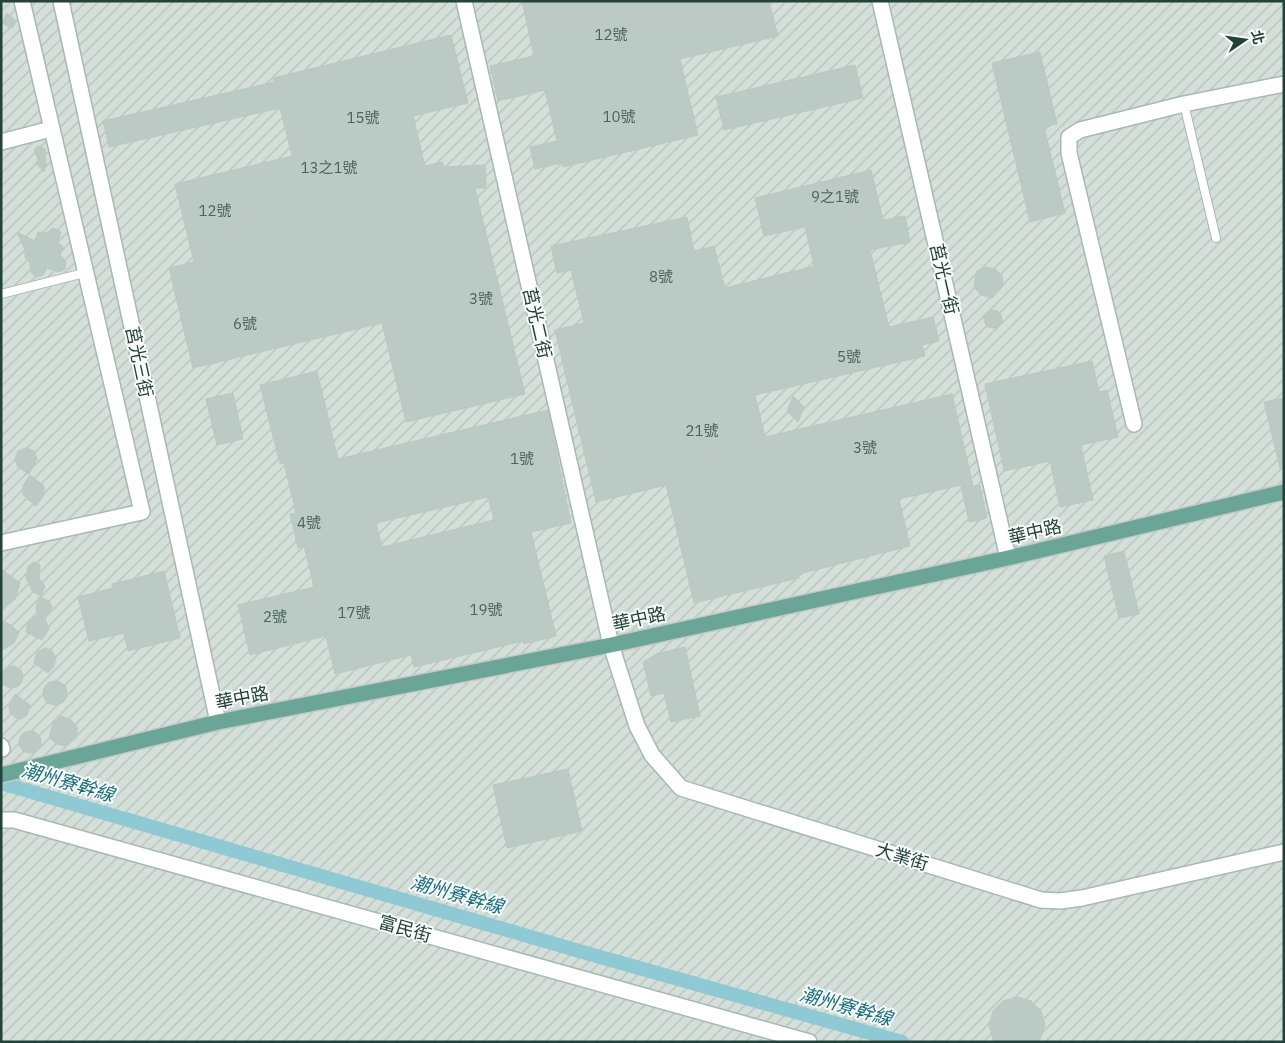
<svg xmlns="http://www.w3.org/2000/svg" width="1285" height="1043" viewBox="0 0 1285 1043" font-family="'IBM Plex Sans','Noto Sans TC',sans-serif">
	<defs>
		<pattern id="industrial-furrows" width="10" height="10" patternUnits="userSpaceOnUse" patternTransform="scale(1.25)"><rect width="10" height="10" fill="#d4dfda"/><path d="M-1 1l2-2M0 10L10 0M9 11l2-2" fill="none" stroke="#b6c1bc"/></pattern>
	</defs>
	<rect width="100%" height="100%" fill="#e6efeb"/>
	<rect fill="url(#industrial-furrows)" x="1" y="1" width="1283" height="1041"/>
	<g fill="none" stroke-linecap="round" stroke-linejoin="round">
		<path stroke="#8ec9d4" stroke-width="14" d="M1 783 586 953 902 1042"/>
	</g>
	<g fill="#bbcac4" stroke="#b8c9c2" fill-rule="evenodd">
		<path d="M522 1H585V4L597 1H769L778 36 680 59 698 135 563 167 562 163 535 169 530 147 557 141 545 90 498 101 490 66 534 56Z"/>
		<path d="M7 13 15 20 14 26 11 28 2 23Z"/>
		<path d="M451 35 468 103 413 116 425 166 442 162 444 167 485 165 486 188H475L525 394 406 422 382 323 193 368 169 268 194 262 175 184 292 156 280 108 109 147 103 121 274 82 273 78Z"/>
		<path d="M1040 52 1057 124 1044 127 1065 213 1030 222 992 63Z"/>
		<path d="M855 65 863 98 724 130 716 97Z"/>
		<path d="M38 146 45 149 46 163 44 172 36 163 38 159 34 150Z"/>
		<path d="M871 170 883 220 905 216 910 242 870 250 889 327 933 317 939 341 922 345 925 356 755 395 765 437 952 394 973 486 980 485 987 518 969 522 961 485 899 499 910 546 799 574V578L694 603 666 485 596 502 555 330 584 323 571 270 557 273 551 246 687 217 694 251 714 246 725 288 814 266 805 227 764 236 755 198Z"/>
		<path d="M53 228 61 232 58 242 63 247 60 255 66 262 65 269 59 272 47 268 43 275 36 277 31 272 30 263 25 257V250L17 232 35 241 38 232 46 233Z"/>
		<path d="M985 267 995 269 1002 276 1003 286 992 298 981 295 974 287 976 272Z"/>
		<circle cx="993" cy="319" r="9"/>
		<path d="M1092 361 1099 392 1107 390 1118 437 1081 445 1093 500 1060 507 1050 461 1004 471 985 384Z"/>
		<path d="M317 371 338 459 548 410 571 523 531 532 556 636 524 644 523 641 414 667 411 655 335 674 326 636 250 655 238 605 314 587 304 546 298 548 290 514 296 513 284 463 280 464 260 385ZM488 497 494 520 382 547 376 523Z"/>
		<path d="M233 393 243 439 217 445 206 399Z"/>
		<path d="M793 396 804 407 798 422 787 411Z"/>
		<path d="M1284 398V468H1280L1264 402Z"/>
		<path d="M26 448 34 451 37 459 29 474 18 467 15 459 18 451Z"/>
		<path d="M30 475 44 486V495L36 506 23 495V486Z"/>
		<path d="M1124 551 1139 614 1119 618 1104 556Z"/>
		<path d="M34 562 40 565 39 579 45 586 41 596 33 592 26 578 28 566Z"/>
		<path d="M1 569 20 583 15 599 1 610Z"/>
		<path d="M164 571 180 638 128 651 124 633 89 641 78 597 113 588 112 584Z"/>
		<path d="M39 597 49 601 52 607 45 618 49 629 42 640 26 632 28 623 38 615 36 608Z"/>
		<path d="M1 621 11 625 19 633 14 643 1 651Z"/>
		<path d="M685 647 700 716 671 722 664 693 651 696 643 662 656 654Z"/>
		<path d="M46 648 52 651 56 658 54 666 48 673 34 663 37 652Z"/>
		<circle cx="12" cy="677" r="11"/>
		<circle cx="55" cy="693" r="12"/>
		<path d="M15 694 30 705 27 715 22 719 16 718 10 713 9 705Z"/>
		<path d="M61 716 71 720 77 727V737L66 746 57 744 49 738 53 723Z"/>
		<circle cx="30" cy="742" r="11"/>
		<path d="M568 769 582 831 507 848 493 785Z"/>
		<path d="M1017 997 1031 1001 1041 1011 1045 1025 1039 1042H995L993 1039 989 1025 993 1011 1003 1001Z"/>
	</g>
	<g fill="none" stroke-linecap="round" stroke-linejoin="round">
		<defs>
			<g id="service">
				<path d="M1184 104 1216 238"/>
				<path d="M1 294 84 273"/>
			</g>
			<g id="minor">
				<path d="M61 1 218 722"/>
				<path d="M464 1 611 645 637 726 652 755 681 788 1041 900 1060 901 1082 898 1284 852"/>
				<path d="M880 1 1008 558"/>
				<path d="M1 142 51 129"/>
				<path d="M1134 424 1069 153V137L1080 130 1184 104 1284 84"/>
				<path d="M1 543 142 512 22 1"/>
				<path d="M1 746 2 749"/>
				<path d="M1 820H14L809 1042"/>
			</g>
			<path id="primary" d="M1 775 218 722 611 645 1008 558 1284 492"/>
		</defs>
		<use href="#service" stroke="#a8b8b2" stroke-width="10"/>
		<use href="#minor" stroke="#a8b8b2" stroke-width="18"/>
		<use href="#primary" stroke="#c2cac8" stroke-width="18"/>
		<use href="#service" stroke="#fff" stroke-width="8"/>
		<use href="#minor" stroke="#fff" stroke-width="15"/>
		<use href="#primary" stroke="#6aa596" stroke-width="15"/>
	</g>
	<g text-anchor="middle" stroke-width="4" stroke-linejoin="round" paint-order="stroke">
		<g font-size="15" fill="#4a645c">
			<text x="611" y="40">12號</text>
			<text x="619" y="122">10號</text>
			<text x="363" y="123">15號</text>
			<text x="329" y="173">13之1號</text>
			<text x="835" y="202">9之1號</text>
			<text x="215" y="216">12號</text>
			<text x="661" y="282">8號</text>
			<text x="481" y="304">3號</text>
			<text x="245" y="329">6號</text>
			<text x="849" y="362">5號</text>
			<text x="702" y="436">21號</text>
			<text x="865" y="453">3號</text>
			<text x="522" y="464">1號</text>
			<text x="309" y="528">4號</text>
			<text x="486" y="615">19號</text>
			<text x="354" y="618">17號</text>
			<text x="275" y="622">2號</text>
		</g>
		<g font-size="18" fill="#24423a" stroke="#f7fbf9">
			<text transform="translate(944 279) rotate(77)" y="6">莒光一街</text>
			<text transform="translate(537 323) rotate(77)" y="6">莒光二街</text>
			<text transform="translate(139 362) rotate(78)" y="6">莒光三街</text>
			<text transform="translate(1035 532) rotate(-13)" y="6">華中路</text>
			<text transform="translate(639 619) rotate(-12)" y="6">華中路</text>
			<text transform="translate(242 698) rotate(-11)" y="6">華中路</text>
			<text transform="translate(902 857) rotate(17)" y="6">大業街</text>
			<text transform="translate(405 929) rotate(16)" y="6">富民街</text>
		</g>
		<g font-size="19" font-style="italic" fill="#1c6f80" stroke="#f7fbf9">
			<text transform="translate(68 782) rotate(16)" y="7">潮州寮幹線</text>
			<text transform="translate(457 894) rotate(16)" y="7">潮州寮幹線</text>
			<text transform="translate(846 1006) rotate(16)" y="7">潮州寮幹線</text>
		</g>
	</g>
	<rect width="1285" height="1043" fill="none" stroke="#24423a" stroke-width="5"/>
	<g transform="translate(1245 40) rotate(77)" stroke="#f7fbf9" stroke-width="4" paint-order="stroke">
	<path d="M0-4L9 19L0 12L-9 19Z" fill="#24423a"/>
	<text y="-8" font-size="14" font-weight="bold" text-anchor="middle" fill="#24423a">北</text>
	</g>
</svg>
